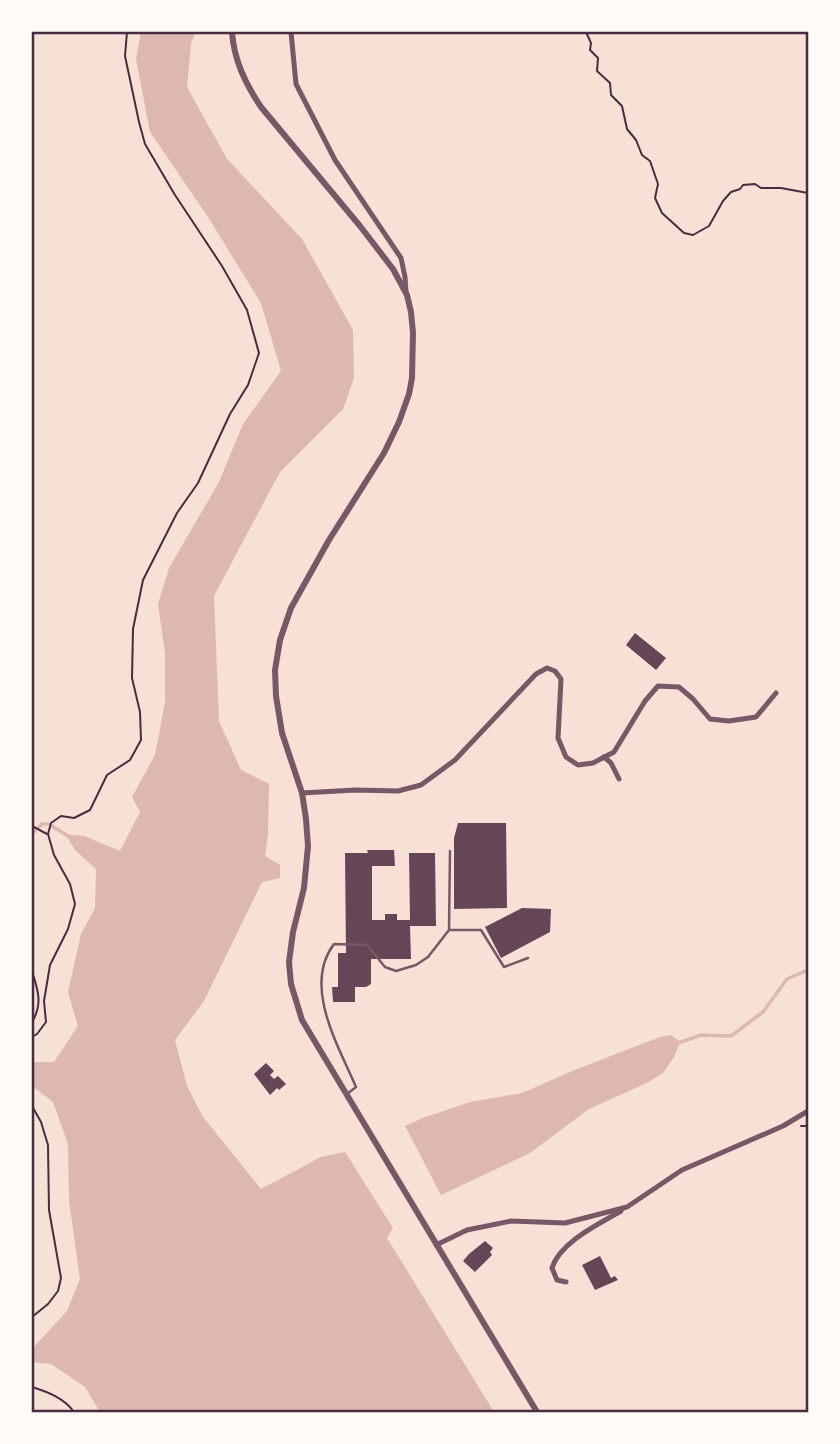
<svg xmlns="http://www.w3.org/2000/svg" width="840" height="1444" viewBox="0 0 840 1444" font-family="'Roboto Condensed',sans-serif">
	<rect width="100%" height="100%" fill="#f7e1d7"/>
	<g fill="#dcb8b0">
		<path d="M141 32H196L191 43 187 87 227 159 302 239 353 330 354 378 343 409 280 472 214 596 219 721 241 770 269 784 268 834 265 856 280 865V878L262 882 204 1001 175 1040 187 1086 203 1117 261 1189 321 1157 345 1152 393 1228 387 1238 494 1412H100L85 1387 51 1364 32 1362V1349L67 1311 80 1279 69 1201 68 1144 53 1102 32 1086V1062H54L78 1026 68 992 81 934 95 908 96 869 76 851 65 834 84 836 120 851 140 812 132 797 155 755 165 702V653L158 604 169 568 219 482 243 424 281 371 261 303 208 217 150 132 136 59Z"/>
		<path d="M671 1035 680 1042 674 1057 663 1073 647 1083 589 1109 530 1153 441 1195 405 1126 423 1118 470 1102 522 1093 577 1069 660 1037Z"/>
	</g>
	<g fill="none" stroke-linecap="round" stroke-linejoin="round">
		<g stroke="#dcb8b0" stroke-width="3.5">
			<path d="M52 826 68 836"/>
			<path d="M39 827 42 824H48"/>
			<path d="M32 834 35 831"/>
			<path d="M678 1043 701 1035 731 1036 763 1012 787 979 808 970"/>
		</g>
	</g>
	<g fill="#644757">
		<path d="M635 633 666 658 656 670 626 645Z"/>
		<path d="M458 823H506L507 908 454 909V838Z"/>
		<path d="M367 850H394L395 866H372V920H385V914H397V920H410L409 853H435L436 926H410L411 959H371V984L366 987H355V1002H333L332 987H338V953H346L345 853H368Z"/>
		<path d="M522 908 551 909 550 932 501 958 485 927Z"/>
		<path d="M266 1063 274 1071 270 1075 274 1079 278 1076 286 1084 279 1090 277 1088 270 1095 254 1074Z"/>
		<path d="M485 1241 493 1248 490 1252 492 1255 475 1272 463 1261 469 1254Z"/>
		<path d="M600 1256 611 1278 615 1276 618 1280 595 1290 582 1265Z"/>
	</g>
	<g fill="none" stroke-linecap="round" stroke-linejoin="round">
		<g stroke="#4a2c40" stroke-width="2">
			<path d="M586 32 591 43 590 50 598 58 597 71 610 83 611 95 622 106 627 129 636 140 642 155 650 161 658 184 655 198 662 213 684 233 693 235 709 226 723 201 731 192 740 189 743 185 755 184 761 188H781L808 193"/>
			<path d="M32 826 47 834"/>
			<path d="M32 971C38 990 43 1004 32 1022"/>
			<path d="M32 1037 37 1034 46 1022 44 1001 50 965 68 929 75 904 70 884 54 855 48 834 51 823 61 816 74 818 90 810 107 775 130 760 141 740 140 712 132 678 133 629 143 580 177 513 198 483 230 414 248 385 259 353 247 310 222 266 175 195 145 144 139 122 125 56 127 32"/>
			<path d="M32 1106 41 1122 48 1145 49 1210 61 1278 58 1291 48 1304 32 1317"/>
			<path d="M801 1126H808"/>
			<path d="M32 1387C48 1392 64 1398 74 1412"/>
		</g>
		<g stroke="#755966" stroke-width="2.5">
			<path d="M449 930H481L504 967 528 958"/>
			<path d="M347 1094 356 1087C339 1047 302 986 334 944L367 945 385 967 396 971 416 965 428 957 449 930 450 851"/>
		</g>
		<g stroke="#755966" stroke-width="5">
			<path d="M291 32 296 84 335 160 401 258 405 277 406 292"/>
			<path d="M604 757 611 763 619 779"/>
			<path d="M302 793 355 790 398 791 421 785 455 760 536 674 547 668 555 671 561 679 558 738 566 757 578 765 593 763 614 752 645 701 658 686 679 687 693 699 710 719 729 721 756 717 776 693"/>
			<path d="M436 1245 467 1230 511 1221 565 1223 627 1207 682 1170 783 1126 808 1111"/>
			<path d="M566 1282 557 1280 552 1268C560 1242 599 1224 621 1211"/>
		</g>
		<path stroke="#755966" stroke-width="6" d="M232 32C234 60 245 83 261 107L360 226 393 269 407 295 411 312 413 333 412 378 409 394 399 422 384 453 329 540 291 608 280 640 275 670 276 696 282 733 302 793 306 819 308 846 304 888 293 932 289 962 291 984 302 1020 537 1412"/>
	</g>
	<rect width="840" height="1444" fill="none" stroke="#fffaf5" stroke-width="66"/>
	<rect x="33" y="33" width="774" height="1378" fill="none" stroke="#4a2c40" stroke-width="2.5"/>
</svg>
